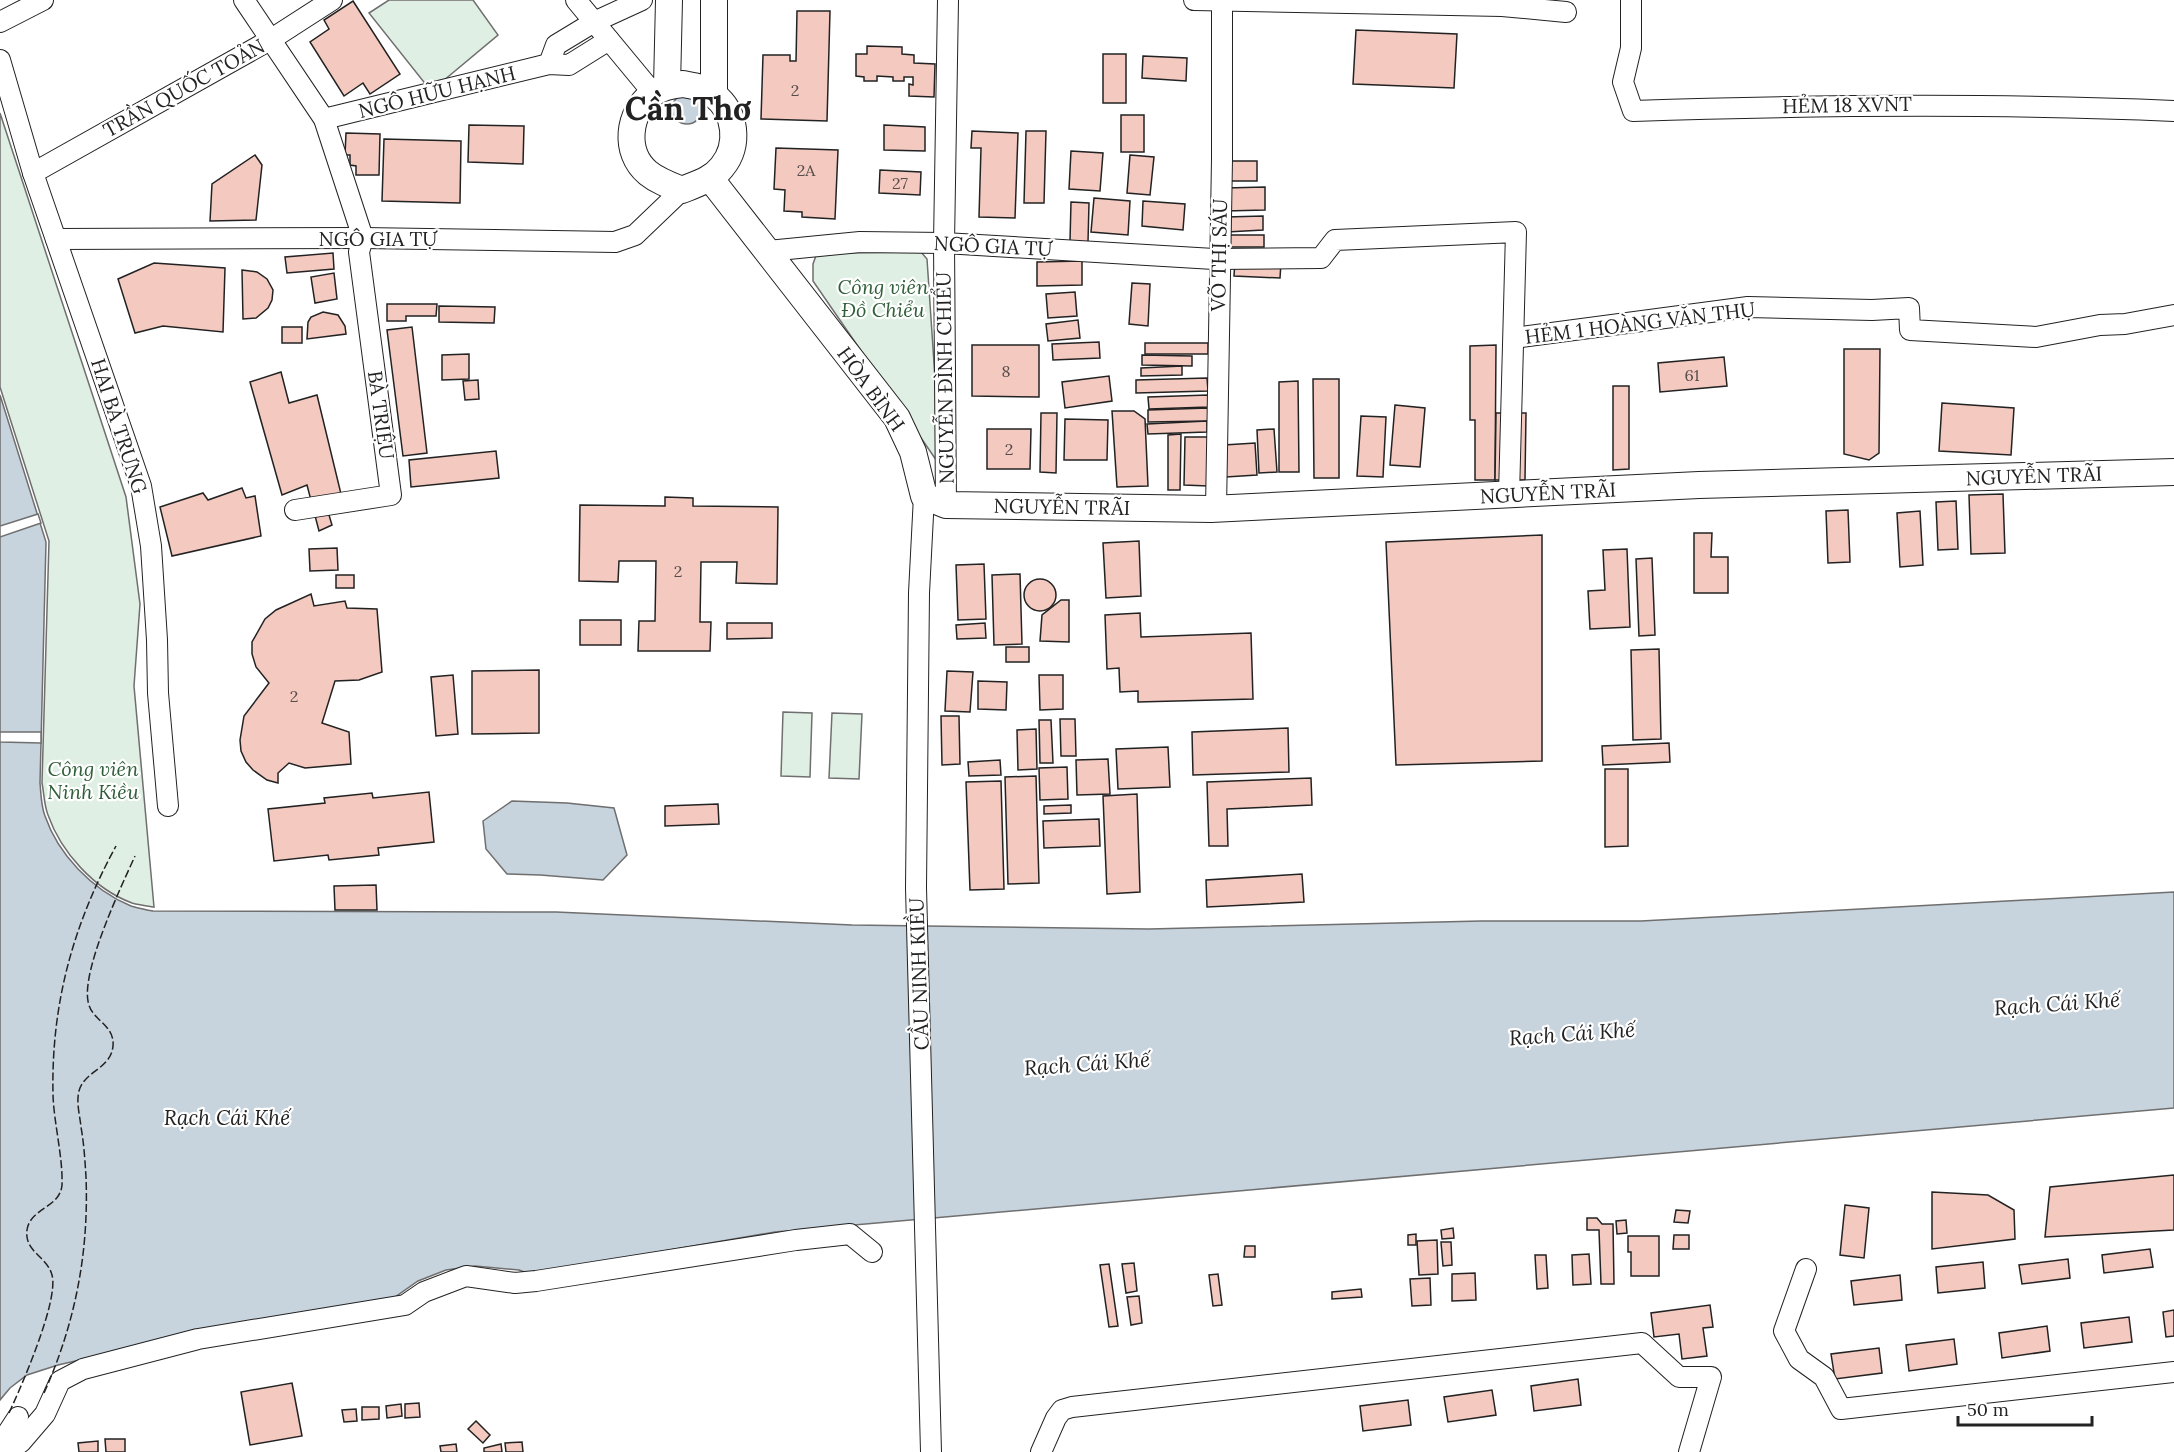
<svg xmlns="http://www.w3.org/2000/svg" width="2174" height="1452" viewBox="0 0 2174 1452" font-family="Lora,serif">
	<rect width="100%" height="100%" fill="#fff"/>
	<g fill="#e0efe3" stroke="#6f6f6f" stroke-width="1.5">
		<path d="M389 0H473L498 35 431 91 369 13Z"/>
		<path d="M0 113 126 497 140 604 134 686 154 907C147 906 139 905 132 903 94 889 61 852 48 815 44 805 44 793 42 783L49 541 0 387Z"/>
		<path d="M921 252 927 259 941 467 813 281V264L817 253Z"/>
		<path d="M783 712 812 713 810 777 781 776Z"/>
		<path d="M832 713 862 714 859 779 829 778Z"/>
	</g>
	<g fill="#c7d3dd" stroke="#6f6f6f" stroke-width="1.5">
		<circle cx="687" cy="109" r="15"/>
		<path d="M0 395 46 542 40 783C41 794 41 806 45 816 58 854 92 890 131 906 138 908 146 910 153 911L556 912 852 925 1149 929 1481 921H1641L2174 892V1108L775 1232 530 1274 519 1270 475 1266 446 1270 418 1281 395 1297 241 1323 58 1365 27 1375 10 1388 0 1400Z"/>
		<path d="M512 801 567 803 614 808 627 855 603 880 540 875 507 874 486 849 483 821Z"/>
	</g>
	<g fill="#fff" stroke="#6f6f6f" stroke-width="1.5">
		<path d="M38 514 41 523 0 537V526Z"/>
		<path d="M0 732H41V743L0 742Z"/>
	</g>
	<g fill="#f3c9c0" stroke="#222" stroke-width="1.5">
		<path d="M353 1 400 74 370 94 363 83 344 96 310 42 329 29 324 20Z"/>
		<path d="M797 11H830L827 121 761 119 763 55H790V61H796Z"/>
		<path d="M1356 30 1457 34 1454 88 1353 84Z"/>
		<path d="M867 46 902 47V54L914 55V63L935 64 934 97 909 96V84L913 85V77H904V81H893V77L877 76V81H864V77L856 76V54H867Z"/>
		<rect x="1103" y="54" width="23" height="49"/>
		<path d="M1143 56 1187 58 1186 81 1142 78Z"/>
		<rect x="1121" y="115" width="23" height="37"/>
		<path d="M469 125 524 126 523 164 468 162Z"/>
		<path d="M884 125 925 127V151L884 150Z"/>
		<path d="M972 131 1018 133 1015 218 979 217 981 148H971Z"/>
		<path d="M1026 131H1046L1044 203H1024Z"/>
		<path d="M346 133 380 134 379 175H356V166L350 165V155H345Z"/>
		<path d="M384 139 461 141 460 203 382 201Z"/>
		<path d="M776 148 838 150 835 219 802 217V212L784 211 785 190 774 189Z"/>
		<path d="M1071 151 1103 153 1100 191 1069 189Z"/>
		<path d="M255 155 262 165 256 220 210 221 212 184Z"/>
		<path d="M1130 155 1154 157 1150 195 1127 193Z"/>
		<rect x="1224" y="161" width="33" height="20"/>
		<path d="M880 170 921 172 920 195 879 193Z"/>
		<path d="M1265 187V210L1225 211V188Z"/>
		<path d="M1094 198 1130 201 1128 235 1091 232Z"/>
		<path d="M1143 201 1185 204 1183 230 1142 226Z"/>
		<path d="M1071 202 1089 203 1088 242 1070 241Z"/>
		<path d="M1263 216V230L1227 232 1226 217Z"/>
		<rect x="1224" y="235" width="40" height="12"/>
		<path d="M333 253 334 269 287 273 285 257Z"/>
		<path d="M1082 261V285L1037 286V262Z"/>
		<path d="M1235 261 1281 263 1280 278 1234 276Z"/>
		<path d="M154 263 225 268 223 332 163 326 135 333 118 279Z"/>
		<path d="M242 270 257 272 267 279 273 290 272 300 268 308 256 318 243 319Z"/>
		<path d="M334 273 337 299 315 303 311 277Z"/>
		<path d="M1132 283 1150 284 1148 326 1129 324Z"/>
		<path d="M1075 292 1077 316 1048 318 1046 294Z"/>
		<path d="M387 304H437L436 316H406V321H387Z"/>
		<path d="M439 306 495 307 494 323 439 322Z"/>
		<path d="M323 312 338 315 345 326 346 334 307 339 308 322 311 317Z"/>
		<path d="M1078 320 1080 338 1048 341 1046 324Z"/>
		<rect x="282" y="327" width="20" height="16"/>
		<path d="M412 327 427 453 403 456 387 330Z"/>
		<path d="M1099 342 1100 358 1053 360 1052 344Z"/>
		<rect x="1145" y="343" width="63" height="11"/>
		<path d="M972 345H1039V397L972 396Z"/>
		<path d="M1496 345 1495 480H1475V420H1470V346Z"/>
		<path d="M1844 349H1880L1879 453 1869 460 1844 454Z"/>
		<path d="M469 354V379L442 380V355Z"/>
		<path d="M1142 355 1192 356V366L1142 365Z"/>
		<path d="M1724 357 1727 386 1660 392 1658 363Z"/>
		<path d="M1182 366V375L1141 376V368Z"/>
		<path d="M281 372 289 403 317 395 342 498 326 505 332 525 319 531 307 485 282 495 250 382Z"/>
		<path d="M1109 376 1112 401 1065 408 1062 382Z"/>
		<path d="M1207 378 1208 391 1136 393V380Z"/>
		<path d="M1313 379H1339V478H1314Z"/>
		<path d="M478 380 479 399 465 400 463 381Z"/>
		<path d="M1298 381 1299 472H1279V382Z"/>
		<path d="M1613 386H1629V469L1613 470Z"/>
		<path d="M1208 395 1209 407 1149 409 1148 397Z"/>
		<path d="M1942 403 2014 408 2011 455 1939 451Z"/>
		<path d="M1395 405 1425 408 1420 467 1390 465Z"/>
		<path d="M1208 408V421L1148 422V410Z"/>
		<path d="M1112 411H1134L1145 419 1148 486 1117 487Z"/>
		<path d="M1041 413H1057L1056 473 1040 472Z"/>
		<path d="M1496 413H1526L1525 480H1495Z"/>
		<path d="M1361 416 1386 417 1383 477 1357 476Z"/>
		<path d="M1065 419 1108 420 1107 460H1064Z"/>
		<path d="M1207 421V432L1148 434 1147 424Z"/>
		<path d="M987 429H1031L1030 469H987Z"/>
		<path d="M1274 429 1277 472 1259 473 1257 430Z"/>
		<path d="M1181 434 1180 490H1168V435Z"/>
		<path d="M1185 437H1209L1208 486 1184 485Z"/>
		<path d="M1255 443 1257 475 1226 477 1224 445Z"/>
		<path d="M496 451 499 478 411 487 409 460Z"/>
		<path d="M242 488 246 498 255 496 261 536 172 556 160 507 203 493 208 500Z"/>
		<path d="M2003 494 2005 553 1971 554 1969 495Z"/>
		<path d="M665 497 693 498V506L778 507 777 584 736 583 737 562H701L700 622H711L710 651H638L639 621H655L656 561H619L618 582 579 581 580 505 665 506Z"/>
		<path d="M1956 501 1958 549 1938 550 1936 502Z"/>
		<path d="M1848 510 1850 562 1828 563 1826 511Z"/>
		<path d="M1920 511 1923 565 1900 567 1897 513Z"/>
		<path d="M1694 533H1712L1711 557H1728V593H1694Z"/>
		<path d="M1542 535V761L1396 765 1386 542Z"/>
		<path d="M1139 541 1141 596 1106 598 1103 543Z"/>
		<path d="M337 548 338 570 310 571 309 549Z"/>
		<path d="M1627 549 1630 627 1590 629 1588 591 1605 590 1603 550Z"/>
		<path d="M1652 558 1655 635 1639 636 1636 559Z"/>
		<path d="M984 564 986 619 958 620 956 565Z"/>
		<path d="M1020 574 1022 644 994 645 992 575Z"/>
		<rect x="336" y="575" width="18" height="13"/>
		<circle cx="1040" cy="595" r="16"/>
		<path d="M311 594 314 606 345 601 347 608 377 609 382 672 359 680 335 681 322 723 349 732 351 764 305 768 289 763 278 773V783L267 780 253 770 246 762 241 751 240 740 244 716 269 683 256 667 252 654V642L265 619 276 610Z"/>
		<path d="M1061 600H1069V642L1040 641 1042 615Z"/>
		<path d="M1140 613 1141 637 1251 633 1253 699 1138 702V691L1120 692 1119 668 1107 669 1105 615Z"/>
		<rect x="580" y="620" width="41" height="25"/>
		<path d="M727 623H772V638L727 639Z"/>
		<path d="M985 623 986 638 957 639 956 625Z"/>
		<rect x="1006" y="647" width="23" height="15"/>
		<path d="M1659 649 1661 739 1633 740 1631 650Z"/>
		<path d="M539 670V733L472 734V671Z"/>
		<path d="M947 671 973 672 970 712 945 711Z"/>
		<path d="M453 675 458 734 436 736 431 677Z"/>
		<path d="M1039 675H1063V709L1040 710Z"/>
		<path d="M978 681 1007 682 1006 710 978 709Z"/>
		<path d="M941 716H959L960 764 942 765Z"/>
		<path d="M1060 719H1075L1076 756H1061Z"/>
		<path d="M1039 720H1051L1053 763H1040Z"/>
		<path d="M1288 728 1289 772 1193 775 1192 732Z"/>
		<path d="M1036 729 1037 769 1018 770 1017 730Z"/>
		<path d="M1669 743 1670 762 1603 765 1602 746Z"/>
		<path d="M1168 747 1170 787 1118 789 1116 749Z"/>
		<path d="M1108 759 1110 794 1077 795 1076 760Z"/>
		<path d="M1000 760 1001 775 969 776 968 762Z"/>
		<path d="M1067 767 1068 799 1040 800 1039 768Z"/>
		<path d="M1605 769H1628V846L1605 847Z"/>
		<path d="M1036 776 1039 883 1008 884 1005 777Z"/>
		<path d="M1311 778 1312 805 1227 809 1228 846H1209L1207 782Z"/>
		<path d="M1001 781 1004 889 970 890 966 782Z"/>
		<path d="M429 792 434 842 378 848 379 855 329 860 328 855 274 861 268 809 325 803 324 798 372 793 373 798Z"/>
		<path d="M1137 794 1140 892 1107 894 1103 796Z"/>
		<path d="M718 804 719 824 665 826V806Z"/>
		<path d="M1071 805V813L1044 814V806Z"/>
		<path d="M1099 819 1100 846 1044 848 1043 821Z"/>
		<path d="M1302 874 1304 902 1207 907 1206 880Z"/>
		<path d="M376 885 377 910H335L334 886Z"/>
		<path d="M2174 1175V1230L2045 1237 2050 1187Z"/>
		<path d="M1932 1192 1988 1195 2014 1210 2015 1239 1932 1249Z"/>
		<path d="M1845 1205 1869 1208 1864 1258 1840 1255Z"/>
		<path d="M1676 1210 1690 1211 1688 1223 1674 1222Z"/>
		<path d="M1587 1218H1597L1602 1224H1613L1614 1284H1601L1599 1230H1587Z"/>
		<path d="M1626 1220 1627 1233 1617 1234 1616 1221Z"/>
		<path d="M1453 1228 1454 1238 1442 1239 1441 1230Z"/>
		<path d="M1416 1234V1245H1408V1235Z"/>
		<path d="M1674 1235H1689V1249H1673Z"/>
		<path d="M1628 1236H1659V1276H1631V1252H1628Z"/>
		<path d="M1437 1240 1438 1274 1419 1275 1417 1241Z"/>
		<path d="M1441 1242H1451L1452 1265 1443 1266Z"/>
		<path d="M1245 1246H1255V1257H1244Z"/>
		<path d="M2150 1249 2153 1267 2104 1273 2102 1255Z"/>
		<path d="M1589 1254 1591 1284 1573 1285 1572 1255Z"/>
		<path d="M1535 1255H1546L1548 1288 1537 1289Z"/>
		<path d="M2068 1259 2070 1278 2022 1284 2019 1265Z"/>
		<path d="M1983 1262 1985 1288 1938 1293 1936 1267Z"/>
		<path d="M1134 1263 1137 1291 1126 1293 1122 1264Z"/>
		<path d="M1109 1264 1118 1326 1109 1327 1100 1265Z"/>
		<path d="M1475 1273 1476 1300 1452 1301V1274Z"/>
		<path d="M1218 1274 1222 1305 1213 1306 1209 1275Z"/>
		<path d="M1900 1275 1902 1300 1854 1305 1851 1281Z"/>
		<path d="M1430 1278 1431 1305 1412 1306 1410 1279Z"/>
		<path d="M1361 1289 1362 1297 1332 1299V1292Z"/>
		<path d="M1139 1296 1142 1323 1131 1325 1127 1297Z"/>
		<path d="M1710 1305 1713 1327 1703 1328 1707 1356 1682 1359 1679 1334 1654 1337 1651 1313Z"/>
		<path d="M2174 1310V1336L2166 1337 2163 1312Z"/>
		<path d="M2129 1317 2132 1342 2084 1348 2081 1323Z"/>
		<path d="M2047 1326 2050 1351 2002 1358 1999 1333Z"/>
		<path d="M1954 1339 1957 1364 1909 1371 1906 1345Z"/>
		<path d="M1879 1348 1882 1373 1835 1379 1831 1354Z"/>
		<path d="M1578 1379 1581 1405 1534 1411 1531 1386Z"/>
		<path d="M292 1383 302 1436 250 1445 241 1392Z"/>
		<path d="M1492 1390 1496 1415 1448 1422 1444 1397Z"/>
		<path d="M1408 1400 1411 1425 1363 1431 1360 1406Z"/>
		<path d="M419 1403 420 1417 405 1418V1404Z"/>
		<path d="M401 1404 402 1416 387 1418 386 1406Z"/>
		<path d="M362 1407H379V1419L362 1420Z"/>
		<path d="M356 1409 357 1421 344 1422 342 1410Z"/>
		<path d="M476 1421 490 1435 483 1443 468 1429Z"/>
		<path d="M105 1439H125V1452H106Z"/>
		<path d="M98 1441V1452H79L78 1443Z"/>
		<path d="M522 1442 523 1452H506L505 1443Z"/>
		<path d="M456 1444 457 1452H441L440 1446Z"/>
		<path d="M501 1444 502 1452H484V1448Z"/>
	</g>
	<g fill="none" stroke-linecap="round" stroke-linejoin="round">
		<defs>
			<g id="minor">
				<path d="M244 0 324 119 363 238 359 252 391 495 295 510"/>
				<path d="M576 0 653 93"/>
				<path d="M1194 0 1502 6 1566 12"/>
				<path d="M1631 0V48L1623 82 1633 111C1814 105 1994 103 2174 111"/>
				<path d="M0 22 43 0"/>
				<path d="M0 60 33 173 141 486 151 546 157 640 158 693 168 806"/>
				<path d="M549 64 556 45 594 22 642 0"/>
				<path d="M324 119 549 64 569 65 609 40"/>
				<path d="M33 173 270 40 332 0"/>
				<path d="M56 239 363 238 615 242 635 235 682 190"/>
				<path d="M768 251 860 242 944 243 1214 259 1321 258 1335 240 1516 232 1509 495"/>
				<path d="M1514 338 1748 307 1872 310 1909 308 1910 330 2036 337 2100 325 2125 324 2174 315"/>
				<path d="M924 496 919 593 916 888 931 1452"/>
				<path d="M946 505 944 243 948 0"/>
				<path d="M1216 509 1222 159V0"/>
				<path d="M1806 1269 1784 1331 1799 1359 1824 1377 1841 1409 2174 1372"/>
				<path d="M0 1452 3 1440 18 1417"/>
				<path d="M8 1452 21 1442 45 1414 60 1381 83 1369 198 1339 405 1305 424 1292 466 1276 515 1283 536 1281 796 1240 850 1234 872 1252"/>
				<path d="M1041 1452 1056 1418 1062 1410 1072 1407 1642 1343 1679 1377H1711L1689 1452"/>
			</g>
			<g id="major">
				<path d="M683 84C694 86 705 87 714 95 736 112 740 145 722 167 712 180 696 184 682 190 669 185 658 181 648 173 623 152 628 113 652 94 661 87 672 85 683 84Z"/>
				<path d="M667 86 669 0"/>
				<path d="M714 94V0"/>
				<path d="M710 178 897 418 913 452 924 496 946 505 1211 509 1699 485 2174 472"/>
			</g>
		</defs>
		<use href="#minor" stroke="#222" stroke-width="22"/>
		<use href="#major" stroke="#222" stroke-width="28"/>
		<use href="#minor" stroke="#fff" stroke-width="20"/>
		<use href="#major" stroke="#fff" stroke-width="26"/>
		<g stroke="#222" stroke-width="1.5" stroke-dasharray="8 3" stroke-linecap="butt">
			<path d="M44 1393C75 1324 89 1253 86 1177 85 1161 84 1144 81 1127 80 1116 76 1103 79 1091 84 1071 111 1069 113 1046 115 1024 91 1021 88 1001 82 969 121 887 135 856"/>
			<path d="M9 1413C21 1387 59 1301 52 1275 47 1256 24 1252 27 1230 30 1208 60 1208 62 1185 63 1157 54 1124 53 1095 51 1004 73 925 116 846"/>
		</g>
	</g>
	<g text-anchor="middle" stroke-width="4.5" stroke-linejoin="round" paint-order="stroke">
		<g font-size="16" fill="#564c4a">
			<text x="795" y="96">2</text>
			<text x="806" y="176">2A</text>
			<text x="900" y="189">27</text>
			<text x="1006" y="377">8</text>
			<text x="1692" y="381">61</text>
			<text x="1009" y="455">2</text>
			<text x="678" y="577">2</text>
			<text x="294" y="702">2</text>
		</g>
		<g font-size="20" fill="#222" stroke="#fff">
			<text transform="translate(184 88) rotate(-29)" y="7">TRẦN QUỐC TOẢN</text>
			<text transform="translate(437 92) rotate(-14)" y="7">NGÔ HỮU HẠNH</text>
			<text transform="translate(1847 105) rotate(-1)" y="7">HẺM 18 XVNT</text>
			<text x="378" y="246">NGÔ GIA TỰ</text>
			<text transform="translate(993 246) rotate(3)" y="7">NGÔ GIA TỰ</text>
			<text transform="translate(1219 255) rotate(-89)" y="7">VÕ THỊ SÁU</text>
			<text transform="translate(1640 323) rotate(-7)" y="7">HẺM 1 HOÀNG VĂN THỤ</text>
			<text transform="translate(945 378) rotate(-91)" y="7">NGUYỄN ĐÌNH CHIỂU</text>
			<text transform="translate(871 389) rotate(54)" y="7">HÒA BÌNH</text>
			<text transform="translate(381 415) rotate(82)" y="7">BÀ TRIỆU</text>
			<text transform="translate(119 426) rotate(72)" y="7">HAI BÀ TRƯNG</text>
			<text transform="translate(2034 476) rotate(-2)" y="7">NGUYỄN TRÃI</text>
			<text transform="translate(1548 493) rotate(-3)" y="7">NGUYỄN TRÃI</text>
			<text transform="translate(1062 507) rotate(1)" y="7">NGUYỄN TRÃI</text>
			<text transform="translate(919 974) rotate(-92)" y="7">CẦU NINH KIỀU</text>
		</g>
		<g font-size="20" font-style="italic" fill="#2f5e38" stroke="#fff">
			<text x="883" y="294">Công viên<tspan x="883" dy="23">Đồ Chiểu</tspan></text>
			<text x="93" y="776">Công viên<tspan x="93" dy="23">Ninh Kiều</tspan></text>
		</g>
		<g font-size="21" font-style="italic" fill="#222" stroke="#fff">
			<text transform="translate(2057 1004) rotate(-4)" y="7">Rạch Cái Khế</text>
			<text transform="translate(1572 1034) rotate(-4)" y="7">Rạch Cái Khế</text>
			<text transform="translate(1087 1064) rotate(-4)" y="7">Rạch Cái Khế</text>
			<text x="227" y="1125">Rạch Cái Khế</text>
		</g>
		<g font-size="32" font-weight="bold" fill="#222" stroke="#fff">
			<text x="688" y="120">Cần Thơ</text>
		</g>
	</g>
	<path d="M1958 1416v9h134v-9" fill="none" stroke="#222222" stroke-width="3"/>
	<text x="1967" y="1416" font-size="18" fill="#222222" stroke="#ffffff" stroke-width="4.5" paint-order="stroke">50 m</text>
</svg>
